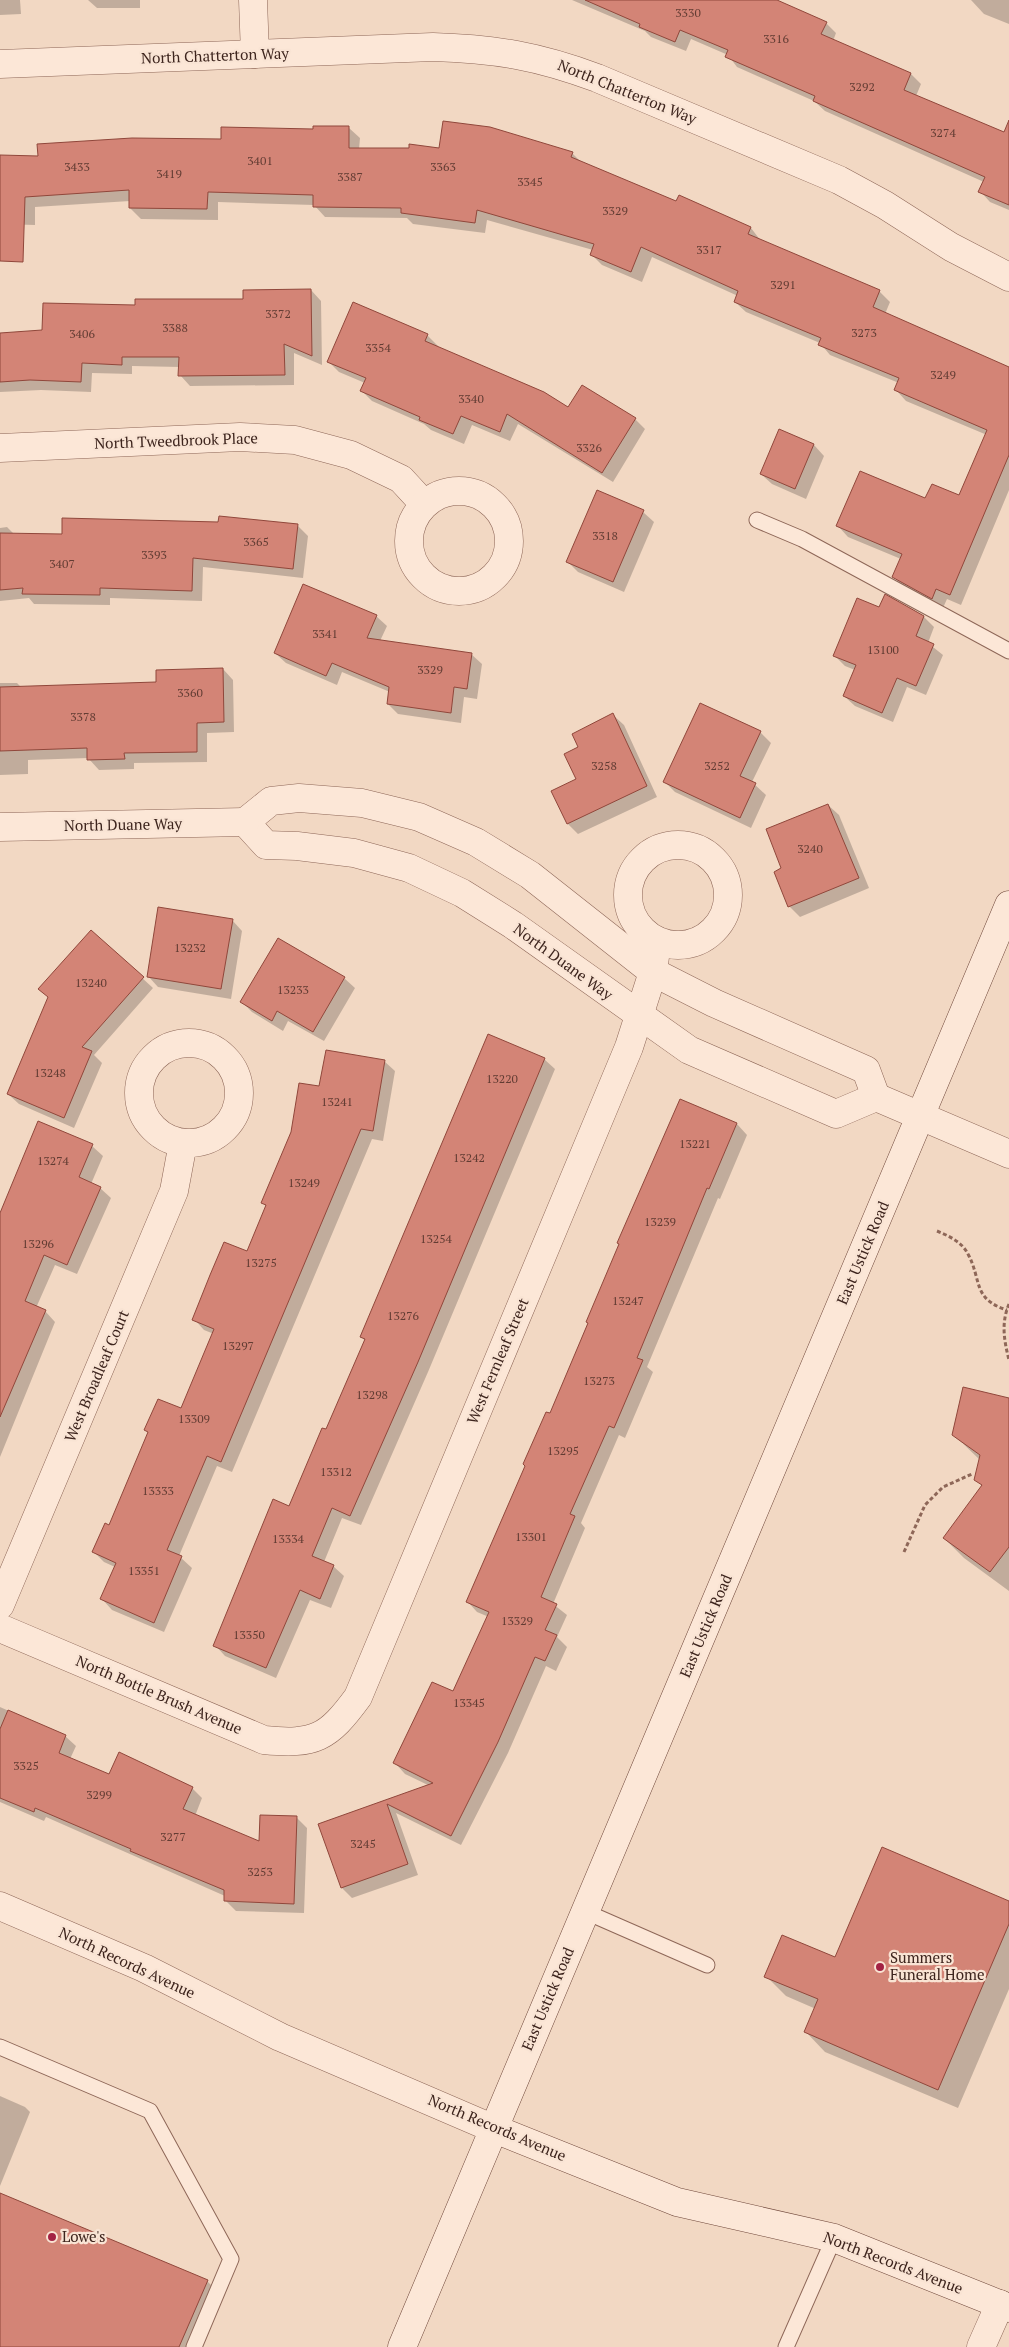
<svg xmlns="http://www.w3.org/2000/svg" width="1009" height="2347" viewBox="0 0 1009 2347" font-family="'PT Serif',serif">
	<rect width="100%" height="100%" fill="#f2d8c3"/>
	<g fill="#0003">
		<path d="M0 0H20L21 14 0 15Z"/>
		<path d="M88 0H140V8H97Z"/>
		<path d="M572 0H772L826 23 836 33 833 41 911 74 921 84 916 96 1004 134 1009 131V210L990 202 980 191 984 182 825 111 814 101 737 67 728 55 691 39 686 51 651 37 645 31Z"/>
		<path d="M971 0H1009V24L984 14Z"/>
		<path d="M349 128 360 138 359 149 572 153 582 163 677 203 680 196 751 228 761 241 879 291 890 302 885 314 1009 376V490L961 605 947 599 943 608 904 588 894 577 901 559 848 537 838 526 926 500 960 497 987 435 906 401 896 390 899 383 830 355 820 343 746 312 735 302 738 296 652 257 642 282 602 265 591 254 593 250 487 220 485 233 413 224 407 218 325 217 314 205 218 202V220L141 219 130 208V201L35 207V225L0 224V156L39 157Z"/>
		<path d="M311 290 321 301 322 365 294 353V385L190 386 180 375V367L132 366V374L92 373 91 392 41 390 0 392V334L43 332 136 306 245 300Z"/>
		<path d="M427 335 438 346 437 348 569 408 635 419 645 429 613 482 518 424 510 441 472 425 464 444 431 430 424 424 372 401 362 391 365 383 339 372 329 362Z"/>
		<path d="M780 431 814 445 824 456 806 499 772 484 761 474Z"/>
		<path d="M643 512 654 522 624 592 578 572 568 562Z"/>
		<path d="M219 524 297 525 308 536 303 578 203 567 202 601 110 598V605L34 604 29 598 0 601V528L7 527 14 534 63 535Z"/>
		<path d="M885 596 924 617 934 627 928 643 943 655 926 695 907 687 893 722 855 706 844 696 855 670 845 666 834 655 880 609Z"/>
		<path d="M376 616 387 626 380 641 471 654 482 664 477 699 464 697 461 723 398 714 388 704 390 692 342 672 337 685 286 663 275 653Z"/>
		<path d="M223 669 233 680 234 732 207 733V762L134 763V769L99 770 88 758 28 760V774L0 775V683H17L22 688 158 683Z"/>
		<path d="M613 715 624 725 657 797 578 834 568 824 553 791 577 780 579 748Z"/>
		<path d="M760 732 771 743 752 782 766 795 751 828 675 792 665 782Z"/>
		<path d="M828 805 839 815 869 888 800 917 789 906 783 869Z"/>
		<path d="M232 920 242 931 231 999 158 987 148 976Z"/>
		<path d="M91 931 153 988 94 1055 102 1063 74 1128 19 1104 8 1094Z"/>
		<path d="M344 978 355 988 324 1041 288 1021 283 1031 252 1012 242 1002Z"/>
		<path d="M544 1059 555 1069 428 1372 361 1525 342 1518 324 1562 333 1566 344 1576 331 1608 310 1600 276 1678 225 1656 215 1645 290 1508 327 1431 365 1341 361 1336Z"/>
		<path d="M384 1061 395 1071 383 1141 372 1139 232 1472 217 1466 179 1556 192 1568 164 1632 112 1610 102 1599 115 1567 104 1562 94 1552 181 1410 214 1334 204 1330 194 1319 248 1253 266 1206 262 1202 320 1087Z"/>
		<path d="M680 1100 737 1124 747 1135 720 1199 718 1198 647 1367 653 1372 625 1438 619 1435 581 1523 585 1528 553 1604 567 1615 557 1637 567 1647 556 1671 546 1666 508 1753 461 1845 396 1813 418 1875 352 1898 342 1888 320 1825 430 1786 405 1774 395 1763 454 1693 489 1617 477 1612 467 1601 550 1415Z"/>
		<path d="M92 1146 103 1156 91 1184 100 1188 111 1198 77 1274 55 1265 36 1308 45 1311 55 1322 0 1457V1215Z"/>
		<path d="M1009 1400V1591L964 1558 944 1538 982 1486 976 1479 980 1460 953 1434Z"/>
		<path d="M0 1707 65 1736 76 1746 70 1759 110 1776 192 1788 202 1798 195 1816 260 1843 297 1818 307 1828 304 1913 236 1911 225 1900V1896L46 1817 44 1821 0 1802Z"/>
		<path d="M1009 1902V1989L958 2108 825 2052 806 2032 816 2009 786 1996 766 1976 836 1959Z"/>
		<path d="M0 2096 25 2107 30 2112 0 2186Z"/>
		<path d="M0 2195 207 2281 212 2286 186 2347H0Z"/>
	</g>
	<g fill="#d38476" stroke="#90473b">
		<path d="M585 0H777L827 22 821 34 911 73 904 90 1004 132 1009 120V205L978 192 985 177 813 101 815 96 725 57 728 50 680 30 675 42 639 27 640 24Z"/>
		<path d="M443 121 490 127 573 152 571 157 676 201 679 195 751 227 748 234 880 290 873 307 1009 367V455L950 595 936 589 932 599 892 577 902 554 836 526 860 471 925 498 932 484 959 495 987 430 894 390 899 378 818 345 821 338 734 302 738 291 641 247 631 272 590 255 594 244 477 210 475 223 401 213V208L313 207V195L208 192 207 209 129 208V190L25 197 23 262 0 261V155L38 156 37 144 132 138 221 139V127L313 129V126H349V148H409V144L439 148Z"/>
		<path d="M311 289 312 356 284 344 285 375 178 376 179 357H122V365L82 363 81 382 30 380 0 382V333L42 330 43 303 135 305V299H243V290Z"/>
		<path d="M353 302 428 334 425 341 544 392 568 407 582 385 636 418 602 473 507 414 500 432 461 416 453 434 419 420 420 417 360 391 366 378 327 362Z"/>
		<path d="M779 429 814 444 795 489 760 474Z"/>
		<path d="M597 490 644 510 613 582 566 562Z"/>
		<path d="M219 516 298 524 293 569 193 558 192 591 100 588V595L22 594 23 588 0 590V533L62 534V518L218 522Z"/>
		<path d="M303 584 377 615 367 638 472 653 467 689 454 687 451 713 387 704 389 687 332 663 326 676 274 653Z"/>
		<path d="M885 594 924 616 916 636 934 644 916 686 897 678 882 713 843 696 856 665 833 656 857 598 879 607Z"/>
		<path d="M223 668 224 722 197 723V752L124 753 125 759 87 760V748L0 751V687L156 682V670Z"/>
		<path d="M700 703 761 731 740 776 756 783 740 818 663 782Z"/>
		<path d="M613 713 647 786 567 824 551 791 576 779 564 754 578 747 572 734Z"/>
		<path d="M828 804 859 878 788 907 774 872 781 868 766 829Z"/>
		<path d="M158 907 233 919 221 989 147 977Z"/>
		<path d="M91 930 144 977 82 1047 92 1051 64 1118 7 1094 48 997 38 989Z"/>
		<path d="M278 938 345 977 313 1032 277 1011 272 1021 240 1002Z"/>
		<path d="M488 1034 545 1058 418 1362 350 1516 332 1508 312 1556 334 1565 320 1599 300 1590 266 1668 213 1646 273 1499 289 1506 322 1428 326 1429 365 1339 360 1337Z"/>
		<path d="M326 1050 385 1060 373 1131 361 1129 221 1462 207 1456 167 1550 182 1556 154 1623 100 1599 116 1563 92 1552 105 1523 109 1525 148 1432 144 1430 158 1399 181 1408 214 1329 192 1320 210 1275 224 1242 247 1251 266 1205 261 1203 291 1132 299 1083 319 1086Z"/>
		<path d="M680 1099 737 1123 709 1189 707 1188 637 1358 643 1360 614 1428 609 1426 570 1514 575 1516 541 1597 557 1604 545 1630 557 1635 545 1661 535 1657 498 1742 451 1836 387 1804 408 1864 341 1888 318 1824 433 1783 393 1763 432 1682 453 1691 489 1612 466 1602 525 1466 523 1464 546 1412 550 1413 588 1323 586 1322 619 1244 617 1243Z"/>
		<path d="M38 1121 93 1144 79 1177 101 1187 67 1265 44 1255 25 1301 46 1310 0 1417V1213Z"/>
		<path d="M963 1387 1009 1398V1547L990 1572 943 1538 982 1485 974 1480 980 1455 952 1435Z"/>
		<path d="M8 1710 66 1735 59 1753 109 1774 119 1752 193 1787 183 1809 259 1841 260 1815 297 1816 294 1904 224 1901V1890L130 1851 131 1849 35 1808 34 1812 0 1798V1729Z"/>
		<path d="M882 1847 1009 1901V1924L938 2090 804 2032 818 1999 764 1977 782 1935 835 1957Z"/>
		<path d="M0 2193 208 2280 179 2347H0Z"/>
	</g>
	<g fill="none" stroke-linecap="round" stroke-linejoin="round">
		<defs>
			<g id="lane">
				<path d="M757 520 802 539 1009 651"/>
				<path d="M586 1912 707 1965"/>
				<path d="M0 2047 150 2111 231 2259 194 2347"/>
				<path d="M786 2347 834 2238"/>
			</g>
			<g id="street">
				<path d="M253 0 255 54"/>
				<path d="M0 64 433 47C496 49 538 56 597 78L839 180 885 205 951 247 1009 277"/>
				<path d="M0 448 240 437 295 440 351 455 401 479 424 504"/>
				<circle cx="459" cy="541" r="50"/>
				<path d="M299 798 362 803 419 817 476 842 530 875 653 972 714 1003 866 1070 876 1097 836 1114 689 1050 513 925 462 893 409 868 354 853 297 846 266 845 245 822 271 801Z"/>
				<path d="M0 827 245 822"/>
				<circle cx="678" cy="895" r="50"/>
				<circle cx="189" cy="1093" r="50"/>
				<path d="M876 1097 1009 1154"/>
				<path d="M0 1605 174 1191 183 1143"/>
				<path d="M0 1628 264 1740C315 1745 328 1738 358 1697L629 1047 653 972 657 941"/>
				<path d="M0 1906 144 1968 280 2037 492 2128"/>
				<path d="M981 2347 1000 2304"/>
			</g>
			<g id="secondary">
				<path d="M492 2128 677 2202 834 2238 1009 2308"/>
				<path d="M402 2347C603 1866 808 1386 1009 905"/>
			</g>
		</defs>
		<use href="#lane" stroke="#8e6758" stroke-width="17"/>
		<use href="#street" stroke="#8e6758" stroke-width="29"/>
		<use href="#secondary" stroke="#70483b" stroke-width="29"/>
		<g stroke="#8e6758" stroke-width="3" stroke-dasharray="4 2.5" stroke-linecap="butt">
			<path d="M937 1231C949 1236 962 1242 968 1254 982 1280 972 1299 1007 1310"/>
			<path d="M1009 1304C1001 1323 1004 1340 1009 1360"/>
			<path d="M904 1552 925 1505 943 1487 972 1474"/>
		</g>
		<use href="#lane" stroke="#fce7d7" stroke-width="15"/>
		<use href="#street" stroke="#fce7d7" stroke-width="28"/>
		<use href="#secondary" stroke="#fce7d7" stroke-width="28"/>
	</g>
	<g fill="#a32244" stroke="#f9e4d4" stroke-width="2">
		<circle cx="880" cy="1967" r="5"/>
		<circle cx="52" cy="2237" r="5"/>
	</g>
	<g text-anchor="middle" stroke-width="4.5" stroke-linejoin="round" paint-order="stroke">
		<g font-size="12" fill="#623c33">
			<text x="688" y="17">3330</text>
			<text x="776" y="43">3316</text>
			<text x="862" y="91">3292</text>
			<text x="943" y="137">3274</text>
			<text x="260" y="165">3401</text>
			<text x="77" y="171">3433</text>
			<text x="443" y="171">3363</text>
			<text x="169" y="178">3419</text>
			<text x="350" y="181">3387</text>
			<text x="530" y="186">3345</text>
			<text x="615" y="215">3329</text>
			<text x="709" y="254">3317</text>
			<text x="783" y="289">3291</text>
			<text x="278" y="318">3372</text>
			<text x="175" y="332">3388</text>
			<text x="864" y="337">3273</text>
			<text x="82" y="338">3406</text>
			<text x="378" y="352">3354</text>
			<text x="943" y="379">3249</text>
			<text x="471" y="403">3340</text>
			<text x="589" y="452">3326</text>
			<text x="605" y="540">3318</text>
			<text x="256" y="546">3365</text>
			<text x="154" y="559">3393</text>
			<text x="62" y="568">3407</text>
			<text x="325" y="638">3341</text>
			<text x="883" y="654">13100</text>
			<text x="430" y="674">3329</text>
			<text x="190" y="697">3360</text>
			<text x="83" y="721">3378</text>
			<text x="604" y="770">3258</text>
			<text x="717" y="770">3252</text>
			<text x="810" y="853">3240</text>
			<text x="190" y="952">13232</text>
			<text x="91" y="987">13240</text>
			<text x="293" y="994">13233</text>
			<text x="50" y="1077">13248</text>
			<text x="502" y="1083">13220</text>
			<text x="337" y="1106">13241</text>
			<text x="695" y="1148">13221</text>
			<text x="469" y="1162">13242</text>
			<text x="53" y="1165">13274</text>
			<text x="304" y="1187">13249</text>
			<text x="660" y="1226">13239</text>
			<text x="436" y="1243">13254</text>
			<text x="38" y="1248">13296</text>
			<text x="261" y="1267">13275</text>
			<text x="628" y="1305">13247</text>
			<text x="403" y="1320">13276</text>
			<text x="238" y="1350">13297</text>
			<text x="599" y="1385">13273</text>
			<text x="372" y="1399">13298</text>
			<text x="194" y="1423">13309</text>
			<text x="563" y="1455">13295</text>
			<text x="336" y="1476">13312</text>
			<text x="158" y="1495">13333</text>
			<text x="531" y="1541">13301</text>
			<text x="288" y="1543">13334</text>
			<text x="144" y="1575">13351</text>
			<text x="517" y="1625">13329</text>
			<text x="249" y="1639">13350</text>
			<text x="469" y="1707">13345</text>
			<text x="26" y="1770">3325</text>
			<text x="99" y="1799">3299</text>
			<text x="173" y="1841">3277</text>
			<text x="363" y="1848">3245</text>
			<text x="260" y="1876">3253</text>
		</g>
		<g font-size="15" fill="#3d241d" stroke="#f9e4d4">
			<text transform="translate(215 56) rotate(-2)" y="5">North Chatterton Way</text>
			<text transform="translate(627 92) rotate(22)" y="5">North Chatterton Way</text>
			<text transform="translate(176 441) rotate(-2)" y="5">North Tweedbrook Place</text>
			<text transform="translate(123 825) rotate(-1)" y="5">North Duane Way</text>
			<text transform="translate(563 962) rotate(36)" y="5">North Duane Way</text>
			<text transform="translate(863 1253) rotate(-67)" y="5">East Ustick Road</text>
			<text transform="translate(498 1361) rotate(-67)" y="5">West Fernleaf Street</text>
			<text transform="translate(97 1376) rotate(-67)" y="5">West Broadleaf Court</text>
			<text transform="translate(706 1626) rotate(-67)" y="5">East Ustick Road</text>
			<text transform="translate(159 1695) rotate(23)" y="5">North Bottle Brush Avenue</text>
			<text transform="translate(127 1963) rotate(25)" y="5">North Records Avenue</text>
			<text transform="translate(548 1999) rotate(-67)" y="5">East Ustick Road</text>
			<text transform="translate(497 2128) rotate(23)" y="5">North Records Avenue</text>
			<text transform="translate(893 2263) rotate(21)" y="5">North Records Avenue</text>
		</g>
		<g font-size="15" fill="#3d241d" stroke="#f9e4d4" text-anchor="start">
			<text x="890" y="1963">Summers<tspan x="890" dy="17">Funeral Home</tspan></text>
			<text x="62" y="2242">Lowe's</text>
		</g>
	</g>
</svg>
